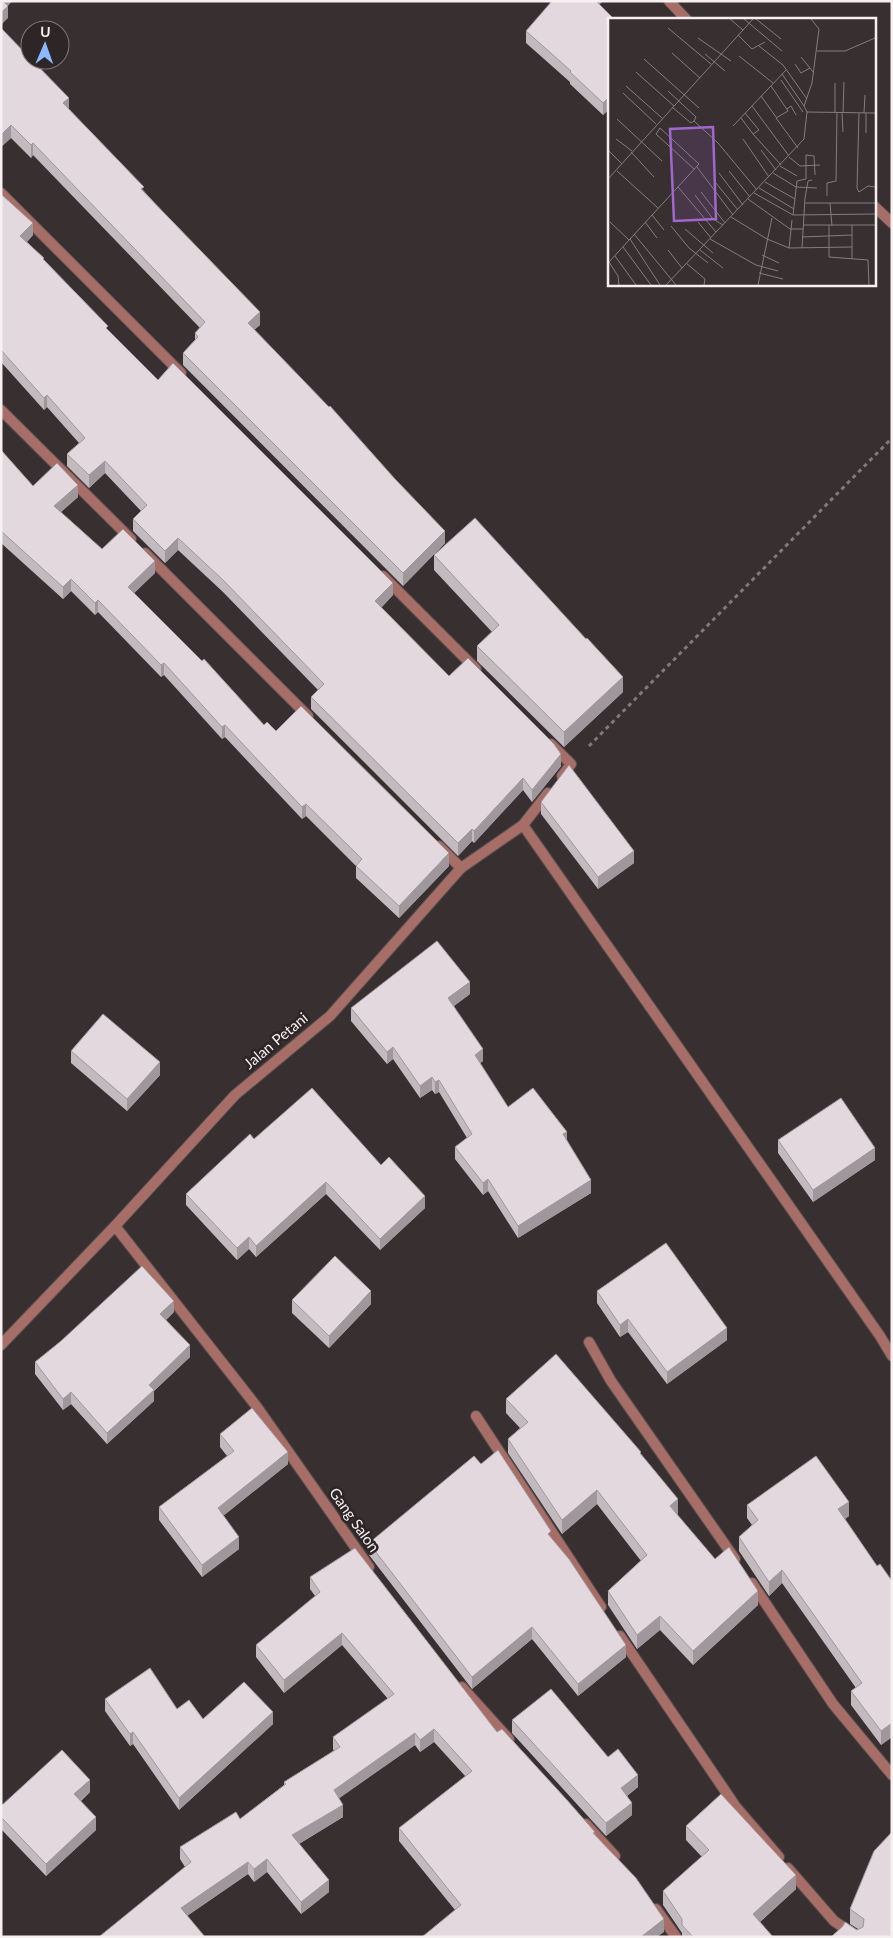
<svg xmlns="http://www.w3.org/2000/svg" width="893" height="1938" viewBox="0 0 893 1938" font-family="Lato,sans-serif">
	<rect width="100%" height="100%" fill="#382f31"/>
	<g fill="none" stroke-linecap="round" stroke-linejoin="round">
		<defs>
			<g id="street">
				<path d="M669 1 686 19"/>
				<path d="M1 193 181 373"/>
				<path d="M874 206 892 223"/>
				<path d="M1 410 131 539"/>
				<path d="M145 553 308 716"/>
				<path d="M383 576 476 669"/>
				<path d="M551 744 571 764 562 776"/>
				<path d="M523 825 880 1336 892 1356"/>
				<path d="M439 846 461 868"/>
				<path d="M115 1226 257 1407 369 1567"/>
				<path d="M589 1342 611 1381 735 1559"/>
				<path d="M1 1345 115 1226 235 1095 330 1016 461 868 523 825 548 793"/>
				<path d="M476 1416 601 1607"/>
				<path d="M752 1583 833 1704 892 1775"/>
				<path d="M620 1636 736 1807 779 1857"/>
				<path d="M462 1687 509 1739"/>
				<path d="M586 1824 615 1856"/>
				<path d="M788 1868 834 1921 858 1937"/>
				<path d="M656 1909 676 1937"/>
			</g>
		</defs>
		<use href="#street" stroke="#564e50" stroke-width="12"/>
		<path stroke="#81797b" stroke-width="3" stroke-dasharray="4 4" stroke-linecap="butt" d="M589 746 892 438"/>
		<use href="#street" stroke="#a76d67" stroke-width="10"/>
	</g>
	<g fill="#c3babf">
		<path d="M599 5 609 19V113L607 111 603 115 570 84V82L526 43V31Z"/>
		<path d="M1 28 69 110 144 191 260 325 254 330 445 543 403 586 183 365V353L195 340V333L200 328 33 155 31 158 11 138 1 147Z"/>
		<path d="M1 194 33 235 27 242 44 260 108 331 158 380 393 595 381 608 449 676 561 766 532 802 523 790 474 843 472 841 458 856 311 709V697L318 690 223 592 178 550 165 563 133 531V519L141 511 105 473 89 488 67 466V454L79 443 47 407 44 410 1 362Z"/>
		<path d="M1 450 33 486 78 497 61 512 102 549 155 573 134 593 264 725 276 731 449 866 399 918 356 878V866L306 816 302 819 225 737 222 739 164 675 161 677 98 612 95 615 71 591 63 599 1 543Z"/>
		<path d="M434 555 586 639 623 692 564 747 477 661V646L492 632 434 570Z"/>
		<path d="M541 802 634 863 598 889 541 814Z"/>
		<path d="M470 994 454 1006 483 1061 480 1063 508 1107 567 1140 591 1193 518 1238 488 1191 483 1195 455 1159V1147L467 1138 439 1092 435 1094 432 1090 420 1098 393 1059 387 1064 351 1021V1008Z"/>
		<path d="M71 1051 160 1075 127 1111 71 1063Z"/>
		<path d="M254 1139 381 1165 425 1208 380 1250 326 1194 256 1257 249 1249 237 1260 186 1205V1194Z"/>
		<path d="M778 1140 875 1160 813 1202 778 1153Z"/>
		<path d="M597 1291 727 1340 667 1384 628 1332 620 1337 597 1303Z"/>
		<path d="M292 1300 371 1304 329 1348 292 1313Z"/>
		<path d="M174 1312 166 1320 190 1357 154 1391V1401L107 1444 71 1404 63 1410 35 1374V1362Z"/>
		<path d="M506 1399 641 1455 678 1513 677 1515 715 1559 758 1605 693 1665 660 1630 637 1649 608 1605V1591L641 1561 597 1504 562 1534 508 1453V1439L520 1428 506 1413Z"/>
		<path d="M220 1434 288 1464 223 1516 239 1549 202 1577 159 1520V1507L227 1456 220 1447Z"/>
		<path d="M481 1464 551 1538 626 1657 578 1696 532 1639 472 1689 369 1555V1543Z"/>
		<path d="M747 1505 849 1516 845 1519 877 1566 892 1581V1737L881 1745 851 1705V1691L856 1688 782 1583 769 1596 739 1551V1537L752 1525 747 1518Z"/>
		<path d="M310 1577 497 1732 595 1834 664 1932 455 1910 399 1841V1828L466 1777 434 1742 420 1752 415 1745 339 1798 343 1817 299 1844 329 1892 301 1914 267 1872 254 1882 248 1874 187 1916 205 1937H100L185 1867 180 1859V1847L240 1819 284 1785V1782L334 1751 333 1749V1737L388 1699 342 1645 284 1693 256 1657V1645L315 1596 310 1589Z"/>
		<path d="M105 1699 177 1709 203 1719 273 1724 179 1810 133 1744 130 1746 105 1711Z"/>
		<path d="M512 1720 608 1757 638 1787 627 1796 632 1815 606 1836 512 1733Z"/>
		<path d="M90 1792 81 1801 96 1830 46 1876 1 1829V1806Z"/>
		<path d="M686 1826 796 1889 760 1922 773 1937H682V1933L663 1905V1891L702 1857 686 1840Z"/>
		<path d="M850 1909 892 1937 857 1930 858 1929 850 1924Z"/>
	</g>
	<g fill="#9f979b">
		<path d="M3 1H12L8 6V18L1 25V13Z"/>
		<path d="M593 1H603L593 11Z"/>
		<path d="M69 98V110L63 103Z"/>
		<path d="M607 99V111L603 115V103Z"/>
		<path d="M11 125V138L1 147V135Z"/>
		<path d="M33 143V155L31 158V145Z"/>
		<path d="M33 223V235L20 249V236Z"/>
		<path d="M260 312V325L248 335V323Z"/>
		<path d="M47 395V407L44 410V398Z"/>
		<path d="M105 461V473L89 488V475Z"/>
		<path d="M78 485V497L54 518V506Z"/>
		<path d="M445 531V543L403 586V573Z"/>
		<path d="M178 538V550L165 563V551Z"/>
		<path d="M155 561V573L128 599V587Z"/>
		<path d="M71 579V591L63 599V587Z"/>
		<path d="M393 583V595L375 614V601Z"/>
		<path d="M98 600V612L95 615V603Z"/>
		<path d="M164 663V675L161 677V665Z"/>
		<path d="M623 677V692L564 747V732Z"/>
		<path d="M225 725V737L222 739V727Z"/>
		<path d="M561 754V766L532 802V790Z"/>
		<path d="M523 778V790L474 843V831Z"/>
		<path d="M306 804V816L302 819V807Z"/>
		<path d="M472 829V841L458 856V843Z"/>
		<path d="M634 851V863L598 889V877Z"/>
		<path d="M449 853V866L399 918V906Z"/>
		<path d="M470 982V994L448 1010V998Z"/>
		<path d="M393 1047V1059L387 1064V1052Z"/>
		<path d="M483 1049V1061L475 1067V1055Z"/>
		<path d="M160 1062V1075L127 1111V1099Z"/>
		<path d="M432 1077V1090L420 1098V1086Z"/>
		<path d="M439 1080V1092L435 1094V1082Z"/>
		<path d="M567 1132V1144L563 1134Z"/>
		<path d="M875 1148V1160L813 1202V1190Z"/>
		<path d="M488 1179V1191L483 1195V1183Z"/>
		<path d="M591 1180V1193L518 1238V1226Z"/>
		<path d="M326 1182V1194L256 1257V1246Z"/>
		<path d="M425 1196V1208L380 1250V1239Z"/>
		<path d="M249 1237V1249L237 1260V1248Z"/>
		<path d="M371 1291V1304L329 1348V1336Z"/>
		<path d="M174 1301V1312L160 1325V1314Z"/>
		<path d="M628 1319V1332L620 1337V1325Z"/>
		<path d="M727 1328V1340L667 1384V1372Z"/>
		<path d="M190 1345V1357L154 1391V1401L107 1444V1433L149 1385Z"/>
		<path d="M71 1392V1404L63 1410V1399Z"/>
		<path d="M288 1452V1464L218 1520V1508Z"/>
		<path d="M597 1490V1504L562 1534V1520Z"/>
		<path d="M678 1499V1513L670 1520V1506Z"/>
		<path d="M849 1502V1516L838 1523V1509Z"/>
		<path d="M239 1537V1549L202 1577V1565Z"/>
		<path d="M782 1570V1583L769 1596V1582Z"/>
		<path d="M758 1591V1605L693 1665V1651Z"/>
		<path d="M660 1616V1630L637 1649V1635Z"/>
		<path d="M532 1627V1639L472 1689V1677Z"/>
		<path d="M342 1633V1645L284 1693V1680Z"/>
		<path d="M626 1645V1657L578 1696V1684Z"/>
		<path d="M273 1712V1724L179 1810V1798Z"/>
		<path d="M892 1723V1737L881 1745V1731Z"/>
		<path d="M434 1729V1742L420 1752V1740Z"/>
		<path d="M133 1732V1744L130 1746V1734Z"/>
		<path d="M415 1733V1745L334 1802V1790Z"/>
		<path d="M638 1775V1787L621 1800V1788Z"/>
		<path d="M90 1780V1792L74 1806V1794Z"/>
		<path d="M632 1803V1815L606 1836V1823Z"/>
		<path d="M343 1805V1817L292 1848V1835Z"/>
		<path d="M96 1817V1830L46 1876V1864Z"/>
		<path d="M267 1859V1872L254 1882V1869Z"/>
		<path d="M248 1862V1874L181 1920V1908Z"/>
		<path d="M796 1875V1889L753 1928V1914Z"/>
		<path d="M329 1880V1892L301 1914V1902Z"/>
		<path d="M664 1919V1932L657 1937H641Z"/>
	</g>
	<g fill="#e3d8de" stroke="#9f979b">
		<path d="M1 1H3L8 6 1 13Z"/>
		<path d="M552 1H596L614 19H609V101L607 99 603 103 570 72 571 71 526 31Z"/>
		<path d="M1 28 30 58V60H32L69 98 63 103 144 187 141 189 260 312 248 323 329 407 330 406 395 479 445 531 403 573 183 353 198 337 195 333 205 322 33 143 31 145 11 125 1 135Z"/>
		<path d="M1 194 33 223 20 236 44 258 43 259 108 326 106 328 158 380 173 363 393 583 375 601 449 676 468 658 554 744 561 754 532 790 523 778 474 831 472 829 458 843 311 697 324 684 223 580 178 538 165 551 133 519 147 505 105 461 89 475 67 454 85 438 47 395 44 398 1 350Z"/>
		<path d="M1 450 33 486 57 463 78 485 54 506 102 549 123 529 155 561 128 587 202 661 204 659 264 725 267 722 276 731 301 706 449 853 399 906 356 866 362 859 306 804 302 807 225 725 222 727 164 663 161 665 98 600 95 603 71 579 63 587 1 531Z"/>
		<path d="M475 518 586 639 587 638 623 677 564 732 477 646 499 625 434 555Z"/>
		<path d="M569 765 634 851 598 877 541 802Z"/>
		<path d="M437 941 470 982 448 998 483 1049 475 1055 508 1107 533 1088 567 1132 563 1134 591 1180 518 1226 488 1179 483 1183 455 1147 472 1134 439 1080 435 1082 432 1077 420 1086 393 1047 387 1052 351 1008Z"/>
		<path d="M103 1014 160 1062 127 1099 71 1051Z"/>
		<path d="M312 1088 381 1165 389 1157 425 1196 380 1239 326 1182 256 1246 249 1237 237 1248 186 1194 250 1134 254 1139Z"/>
		<path d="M841 1098 875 1148 813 1190 778 1140Z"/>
		<path d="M666 1243 727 1328 667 1372 628 1319 620 1325 597 1291Z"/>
		<path d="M335 1256 371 1291 329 1336 292 1300Z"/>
		<path d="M142 1266 174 1301 160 1314 190 1345 149 1385 154 1390 107 1433 71 1392 63 1399 35 1362 61 1341Z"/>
		<path d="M556 1354 641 1452 640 1453 678 1499 670 1506 715 1559 729 1547 758 1591 693 1651 660 1616 637 1635 608 1591 647 1555 597 1490 562 1520 508 1439 528 1422 506 1399Z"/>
		<path d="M252 1408 288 1452 218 1508 239 1537 202 1565 159 1507 234 1451 220 1434Z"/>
		<path d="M498 1450 551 1531 548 1534 569 1559 626 1645 578 1684 532 1627 472 1677 369 1543 474 1456 481 1464Z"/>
		<path d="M816 1456 849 1502 838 1509 877 1566 880 1564 892 1581V1723L881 1731 851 1691 862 1683 782 1570 769 1582 739 1537 758 1520 747 1505Z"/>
		<path d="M355 1548 497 1732 502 1729 567 1800 595 1832 593 1833 636 1878 664 1919 641 1937H422L461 1905 399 1828 472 1771 434 1729 420 1740 415 1733 334 1790 343 1805 292 1835 329 1880 301 1902 267 1859 254 1869 248 1862 181 1908 205 1937H101L100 1936 191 1862 180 1847 236 1812 240 1819 286 1784 284 1782 340 1747 333 1737 394 1694 342 1633 284 1680 256 1645 320 1592 310 1577Z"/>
		<path d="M150 1668 177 1709 189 1700 203 1719 244 1682 273 1712 179 1798 133 1732 130 1734 105 1699Z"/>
		<path d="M551 1689 608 1757 618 1749 638 1775 621 1788 632 1803 606 1823 512 1720Z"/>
		<path d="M62 1750 90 1780 74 1794 96 1817 46 1864 1 1817V1806Z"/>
		<path d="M721 1794 796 1875 753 1914 773 1937H693L682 1925V1919L663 1891 709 1850 686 1826Z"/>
		<path d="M892 1832V1937H831L843 1926 845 1922 857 1930 863 1927 864 1919 850 1909 874 1851Z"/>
	</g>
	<g text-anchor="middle" stroke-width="5" stroke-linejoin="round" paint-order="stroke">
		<g font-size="15" fill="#f6f0f1" stroke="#2e2527">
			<text transform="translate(276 1041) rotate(-40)" y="5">Jalan Petani</text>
			<text transform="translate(354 1520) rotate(55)" y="5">Gang Salon</text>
		</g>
	</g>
	<g transform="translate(608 18)">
		<rect width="268" height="268" fill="#382f31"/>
		<path fill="none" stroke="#847c7e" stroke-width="1" d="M122 1 135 12M136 1 174 33M148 1 173 21M60 10 103 46M130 17 144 31 157 24M90 20 123 43M151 28 175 47 199 81M209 33H237L267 20M64 35 92 60M97 36 117 53M131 38 165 65M193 39 206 55M36 41 91 90M187 46 193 55 202 50M28 54 66 88M174 56 196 88M173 62 195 94M18 68 54 100M163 68 180 93 168 100 190 130M60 73 88 99 86 103 110 125 149 172M15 75 48 106M153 78 168 99M144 88 181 138M64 89 83 105 86 103M179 91 183 88 188 97M199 94 267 95M227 94V65M137 95 151 112 145 116 173 147M234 95 235 114M235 95 236 64M251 95 249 170 251 174 260 168 267 169M256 95 257 77M133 100 145 116M9 101 54 143M125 108 178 52M258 115V95M8 121 24 133M135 121 161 159M0 132 14 146M153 132 168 152M23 134 46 159M181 139 192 148 212 147M172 148 189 158M89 149 125 197M9 153 50 190M121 153 142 179M111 155 135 187M165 155 188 169 209 170M207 157 206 138 198 137V161L189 163 185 197 267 196M0 161 145 1M107 164 130 192M157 164 187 181M70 169 108 214M151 170 186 191M93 174 117 205M146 175 185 197M87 177 105 201 115 207M219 178V165L228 163 229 94M140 181 182 211H195M197 185H267M222 185 224 208M44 197 56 212M123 199 159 221 181 230 244 229M2 204 21 222M37 204 49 220M90 204 103 220M195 207H267M221 207V239L260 242 261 267M244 207V241M63 208 81 230 100 245M77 211 105 235M26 216 68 267M194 219 244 217M22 221 52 267M102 221 148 247 170 253M15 229 43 267M181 230 184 202M194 230 197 180 200 163 204 162M60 232 74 250M92 232 115 250M154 237 171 245M7 238 28 267M1 244 10 258 11 267M0 245 91 146 52 110 48 116 86 151M78 245 97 261 96 267M151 255 175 261M58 267 196 121 199 94 196 88 204 65 211 11 203 1M150 267 164 200"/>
		<path fill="#a067ce" fill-opacity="0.15" stroke="#a067ce" stroke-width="2.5" d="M105 109 108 201 66 203 62 111Z"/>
		<rect width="268" height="268" fill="none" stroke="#f6f0f1" stroke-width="2.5"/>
	</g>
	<rect width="893" height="1938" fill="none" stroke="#f6f0f1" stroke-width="5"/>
	<g transform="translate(45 45) rotate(2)"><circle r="24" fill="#2e2527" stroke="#7e7678"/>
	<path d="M0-4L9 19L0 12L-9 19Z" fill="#8cb9fc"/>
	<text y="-8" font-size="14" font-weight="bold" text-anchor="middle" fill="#f6f0f1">U</text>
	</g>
</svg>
